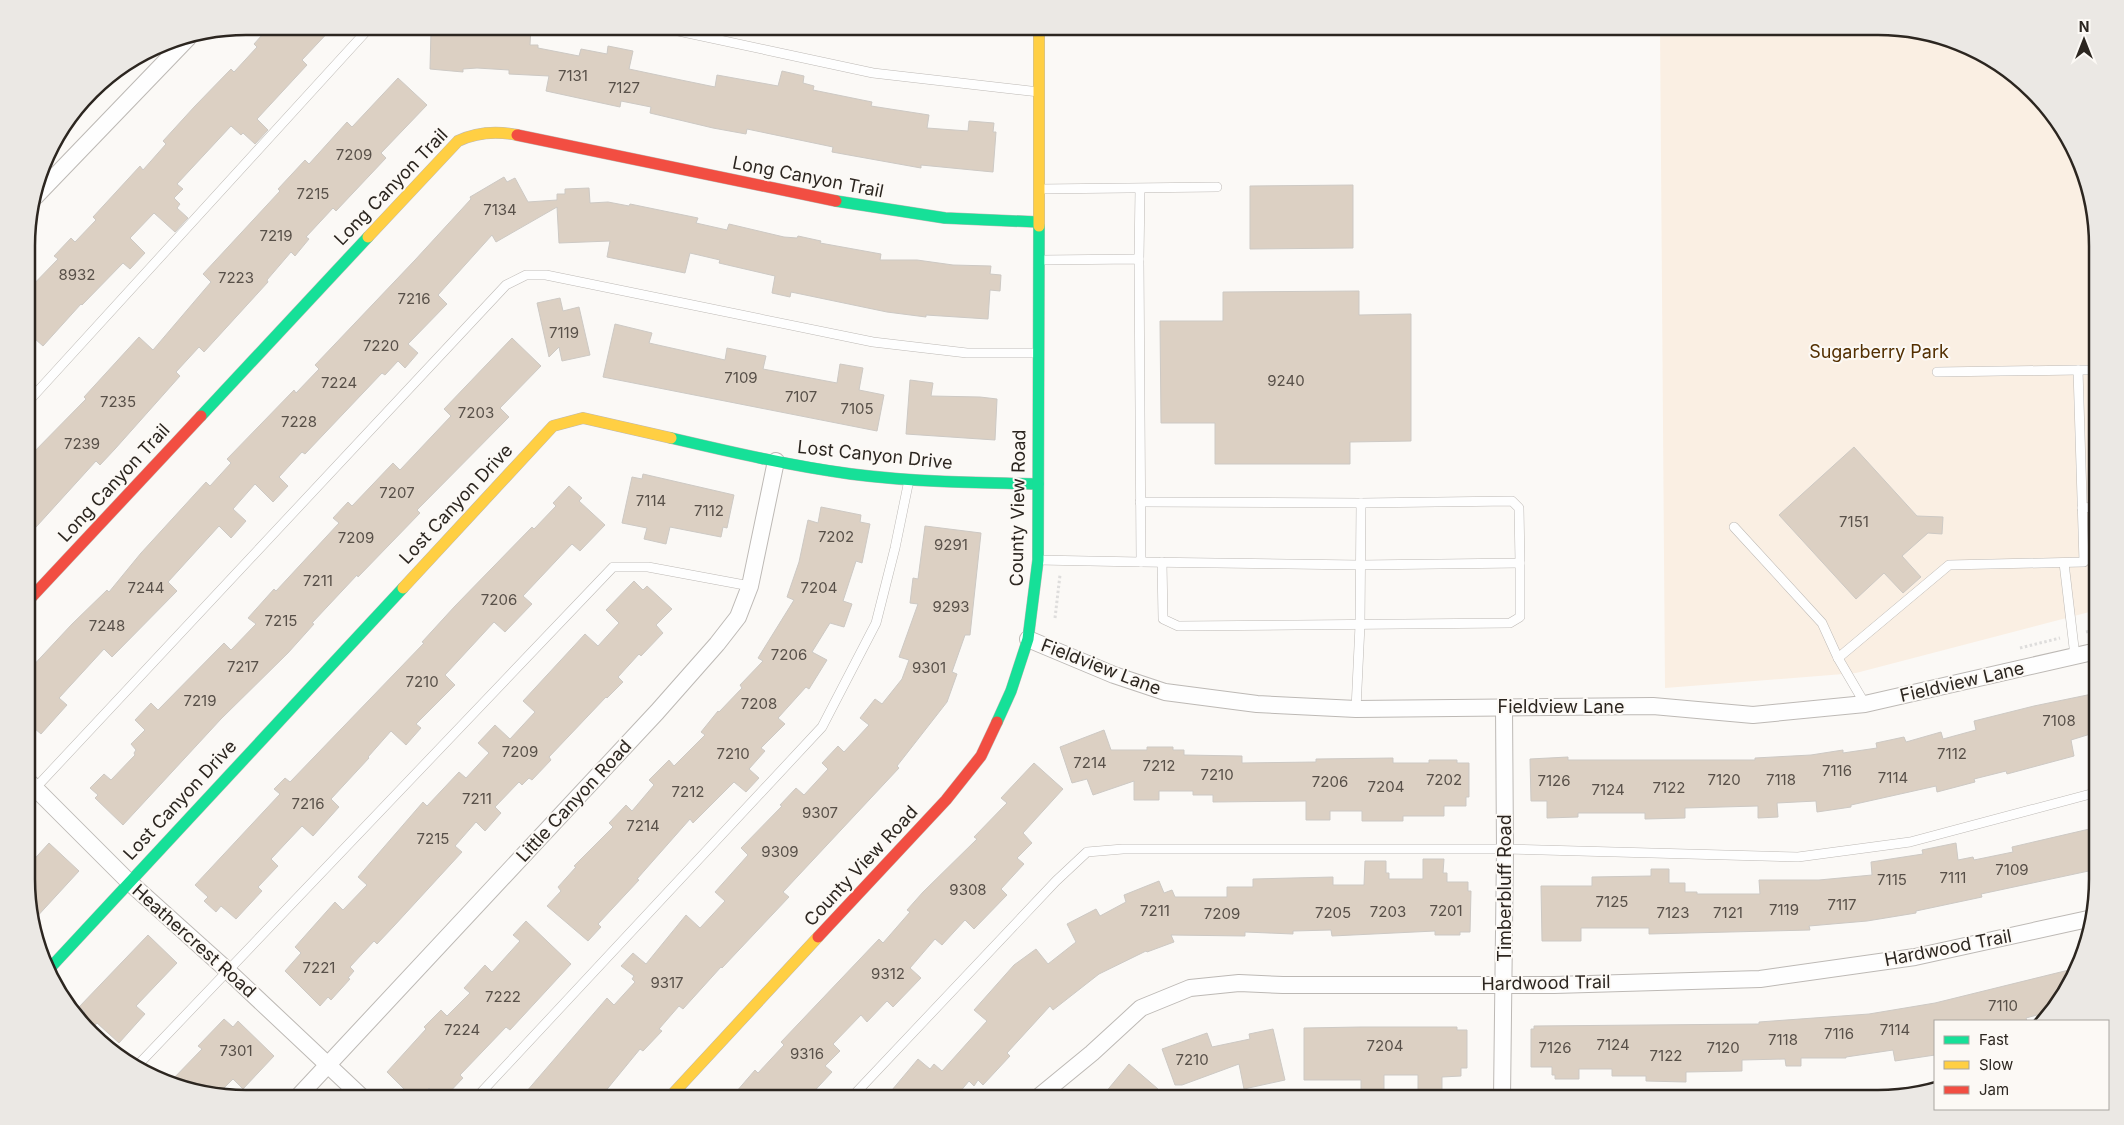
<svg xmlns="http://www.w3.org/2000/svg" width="2124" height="1125" viewBox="0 0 2124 1125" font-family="Inter,sans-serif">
	<rect width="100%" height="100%" fill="#fbf9f6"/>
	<path fill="#faefe3" d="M1070 26H1878L1975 49 2023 81 2061 124 2096 218 2097 610 1856 673 1665 688 1660 28 1071 32Z"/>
	<g fill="#dcd0c3" stroke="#cdc9c4">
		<path d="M270 26H334L302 60 307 65 257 119 268 130 255 144 243 133 241 135 231 126 177 184 183 189 174 198 180 204 177 208 188 218 175 232 154 213 130 238 145 253 130 269 123 263 82 305 81 304 43 346 27 332V291L58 259 54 256 71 238 75 242 96 220 93 217 140 166 143 170 166 144 163 141 195 106 231 69 234 72 257 47 254 44Z"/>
		<path d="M433 26H531L530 45H538V48L579 56 581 49 607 54 608 46 633 51 629 69 681 80 715 87 717 75 778 86 782 71 804 76 803 83 814 86 813 90 872 102 871 106 929 115 927 128 968 131 969 121 994 123 993 132H996L993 172 921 165V168L832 152 833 147 747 129 746 134 713 128 650 113 651 107 621 101 620 107 546 91 549 76 509 74V70L477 68 463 69V72L430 69 431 30H433Z"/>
		<path d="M398 78 427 105 381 153 386 158 336 211 333 208 306 237 309 239 295 256 291 252 267 280 268 282 204 352 199 347 176 372 180 376 115 449 100 465 96 461 27 537V459L86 399 84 397 139 337 153 350 211 282 203 274 280 191 278 189 305 160 309 164 347 122 352 127Z"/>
		<path d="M504 177 507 182 515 178 528 202 557 200V194H565V189L589 188 590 203 608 202 629 206 630 204 698 218 696 223 727 230 729 224 784 237 797 238 798 236 821 241 820 243 881 254 880 260H917L953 265 991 266 990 274 1001 275 1000 291 990 290 988 319 926 315V317L887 312 791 292 790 297 772 293 775 276 719 263 720 260 690 253 685 273 607 257 610 241 559 243 557 207 496 242 492 235 438 295 447 304 408 344 418 353 405 368 398 361 385 375 382 373 305 454 302 452 279 477 288 486 273 502 255 484 233 509 246 521 231 538 219 526 168 582 177 591 112 657 104 649 59 698 67 705 41 734 28 723V671L72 624 107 590 109 592 141 553 206 482 210 486 231 463 227 459 294 390 296 393 319 369 315 365 415 260 471 199 470 197Z"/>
		<path d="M1353 185V248L1250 249V186Z"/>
		<path d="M1359 291V315L1411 314V441L1350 442V464H1215V423H1161L1160 321H1223V292Z"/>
		<path d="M560 298 563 311 579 307 590 355 562 361 559 347 549 357 537 303Z"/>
		<path d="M615 324 652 333 649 343 725 360 727 348 766 356 763 369 837 383 840 364 863 368 859 390 884 395 877 431 603 377Z"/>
		<path d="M512 338 541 366 500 408 509 417 417 510 420 513 358 577 357 575 312 623 314 624 288 653 221 719 123 825 95 798 98 795 90 788 104 774 111 780 135 755 134 753 136 750 131 744 145 730 135 720 151 703 158 710 224 643 231 650 256 624 248 618 274 589 276 591 339 523 333 518 348 502 352 506 393 463 400 470 451 416 444 409Z"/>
		<path d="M910 380 933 383 931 396 980 397 997 399 995 440 906 434Z"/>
		<path d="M1854 447 1917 516 1943 517 1942 534 1928 533 1902 556 1921 577 1903 593 1884 573 1856 599 1779 515Z"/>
		<path d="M643 474 734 495 727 528 723 527 721 537 670 527 666 544 644 539 647 528 622 523 632 477 642 479Z"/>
		<path d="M569 486 582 498 579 501 605 525 580 551 572 544 523 596 532 604 505 632 494 622 445 675 455 685 416 724 421 728 406 745 391 731 368 757 369 758 331 799 339 807 313 836 302 826 271 859 278 866 258 887 262 891 236 919 221 906 216 912 204 901 208 897 195 885 280 794 274 789 285 778 290 782 424 643 422 642 455 606 532 527 534 529 556 506 553 503Z"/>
		<path d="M821 507 861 515 860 522 870 524 862 563 856 561 843 601 852 604 844 627 830 623 812 652 827 660 809 689 806 687 778 718 785 724 761 748 765 751 749 769 759 778 746 792 734 782 693 823 690 819 637 879 639 880 598 924 601 927 588 941 547 906 561 891 558 887 576 867 574 866 613 827 609 823 626 805 632 811 654 785 649 780 669 760 674 766 705 735 701 732 718 711 719 712 742 688 740 685 763 661 758 658 794 600 787 597 799 562 808 520 818 523Z"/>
		<path d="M925 526 981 533 970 635H965L952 672 957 674 947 702 897 766 899 768 783 892 789 897 722 968 721 967 683 1009 679 1006 659 1029 662 1031 643 1051 640 1049 599 1099H520L607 998 614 1005 635 982 632 979 634 976 621 966 633 953 646 964 686 915 700 928 725 901 715 892 748 855 741 848 782 806 780 805 796 788 804 795 828 769 822 763 838 746 844 752 869 725 860 718 875 699 882 704 902 679 909 660 899 657 918 604 910 603 913 578 918 579Z"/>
		<path d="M634 581 643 590 647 586 672 609 656 625 663 633 641 656 639 654 618 677 623 682 607 698 606 697 549 757 551 760 532 780 529 778 522 785 519 782 495 807 501 813 485 831 476 822 455 846 462 852 394 926 377 944 374 941 350 967 354 971 348 978 350 979 331 1000 328 997 320 1006 285 971 301 953 295 947 335 902 343 910 367 885 358 877 423 802 427 806 459 772 466 778 489 753 478 743 495 725 510 739 535 712 523 701 585 634 598 646 619 623 606 610Z"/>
		<path d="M2097 693V732L2071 740 2074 756 2007 774 2006 771 1974 779 1975 782 1937 792 1936 786 1851 805V807L1817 812 1816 801 1777 803 1778 817 1758 818V806L1685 808V818L1645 819V813H1578V817L1547 818V801H1531L1530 759 1568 757V760H1755V758L1811 755 1843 750V753L1877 748 1876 743 1904 737 1906 742 1941 732 1943 739 1976 730 1974 721 2034 706Z"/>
		<path d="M1104 730 1111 750H1147V747H1173V750H1184V755L1242 756V763L1316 762V759L1393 758V763H1429V760H1457V763H1469V797H1466V806H1444V816H1403V821H1362V811H1330V820H1306V801L1213 802V795H1193V791H1159V800H1134V781L1093 795 1087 779 1072 783 1060 747Z"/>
		<path d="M1034 763 1063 789 1023 833 1032 843 1017 858 1024 864 1001 889 1007 895 974 929 965 920 942 945 935 939 910 968 921 978 893 1007 887 1001 867 1022 861 1015 833 1044 840 1051 825 1066 832 1072 807 1099H730L755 1070 758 1073 784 1045 781 1042 879 939 883 943 910 912 907 910 923 892 977 839 974 837 1007 803 1001 798Z"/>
		<path d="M2098 827V869L1981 894 1982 897 1916 911V913L1867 921 1809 926 1810 930 1649 934V928H1581V941H1542L1541 886H1592V877L1651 876V869H1669V883H1685V892H1697V894H1760L1759 880H1819L1872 875 1871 862 1923 854 1922 850 1956 843 1958 860 1973 857 1974 860 2013 852 2012 847Z"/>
		<path d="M49 843 79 871 33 921 28 908V866Z"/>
		<path d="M1423 859H1444L1443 873H1447V882H1468V891H1471L1470 932H1460V935H1435V931L1332 936 1331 930 1293 931V934L1245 932V936L1171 935 1174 942 1147 952 1146 951 1099 974 1053 1010 1050 1006 1007 1053 1010 1056 983 1085 978 1080 974 1086 969 1081 954 1099H903L892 1090 918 1059 930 1069 934 1064 942 1071 987 1021 974 1010 1014 965 1036 949 1048 964 1076 942 1067 924 1096 909 1100 916 1126 902 1124 895 1159 881 1164 893 1172 890 1175 897H1227V887H1253V879L1333 877V885H1364L1365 861H1386V873H1389V879H1423Z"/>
		<path d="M526 921 571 964 510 1030 506 1027 460 1075 463 1078 443 1099H440L429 1088 418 1099H414L387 1072 426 1029 424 1027 441 1010 447 1016 470 993 464 988 485 965 492 972 520 941 513 935Z"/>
		<path d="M148 935 177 963 136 1006 145 1014 119 1043 97 1023 90 1031 79 1019 85 1012 79 1007Z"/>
		<path d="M2077 968 2075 976 2052 1011 2026 1018 2027 1021H1935V1055L1895 1061 1893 1050 1846 1057V1058H1801V1066H1786L1785 1059 1742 1060V1071L1686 1072V1082L1646 1081V1076H1612V1069H1579V1079H1555V1075H1552V1067H1531V1029H1534V1026L1759 1024V1022L1869 1014 1935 1003Z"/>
		<path d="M224 1019 233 1027 238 1021 274 1056 243 1089 233 1079 219 1093 171 1081 202 1049 198 1046Z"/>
		<path d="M1361 1027H1457V1030H1467V1068H1461V1076L1442 1077V1090H1418V1075H1384V1090H1361V1080H1304V1028Z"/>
		<path d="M1273 1029 1285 1080 1244 1089 1239 1064 1182 1085H1175L1162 1049 1207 1033 1212 1047 1250 1039 1249 1034Z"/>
		<path d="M1129 1064 1158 1089 1149 1098 1100 1099Z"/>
	</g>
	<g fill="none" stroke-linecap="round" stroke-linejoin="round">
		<defs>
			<g id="lane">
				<path d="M655 26 873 73 1039 92"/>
				<path d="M1039 189 1217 187"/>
				<path d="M1139 259 1140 189"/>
				<path d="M1937 372 2078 370"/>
				<path d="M27 403 371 26"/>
				<path d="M1140 502 1361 503 1360 625 1356 709"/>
				<path d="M2082 508 2097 507"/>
				<path d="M1734 527 1822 623 1838 658 1865 704"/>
				<path d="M1038 560 1141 562 1139 259 1041 260"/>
				<path d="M1141 562 1360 565 1520 563 1519 508 1512 501 1361 503"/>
				<path d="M1162 562 1163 619 1178 626 1510 623 1520 617V563"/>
				<path d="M2064 563 2075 656"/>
				<path d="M1838 658 1949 565 2084 562 2078 370H2096"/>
				<path d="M28 796 506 285 526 275H546L873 342 967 353H1037"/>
				<path d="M136 1067 613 567H648L750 586"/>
				<path d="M475 1099 822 727 876 623 895 548 909 480"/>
				<path d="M850 1099 1056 881 1087 852 1123 849H1505L1798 857 1910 842 2098 792"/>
			</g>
			<g id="street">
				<path d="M36 196 188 38"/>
				<path d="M1028 639 1114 675 1165 692 1257 704 1356 709 1653 706 1753 715 1865 704 2097 651"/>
				<path d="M28 781 128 881 227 970 364 1099"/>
				<path d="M1502 1098 1505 849 1504 707"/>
				<path d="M296 1099 657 712 717 644 738 617 750 586 776 461"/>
				<path d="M1036 1099 1092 1053 1141 1008 1190 988 1239 983 1283 985H1554L1760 979 1915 957 2088 919"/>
			</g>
			<g id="fast">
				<path d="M836 201 945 218 1038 222"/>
				<path d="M201 416 368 237"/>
				<path d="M671 438C731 452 791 466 851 474 913 482 976 483 1038 484"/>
				<path d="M997 722 1011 691 1028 639 1038 560 1039 226"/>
				<path d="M51 967 403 588"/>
			</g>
			<g id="slow">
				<path d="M1039 226V26"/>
				<path d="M368 237 458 141C477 132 497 131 517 135"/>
				<path d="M403 588 553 426 583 418 671 438"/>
				<path d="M668 1099 818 937"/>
			</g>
			<g id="jam">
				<path d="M517 135 836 201"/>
				<path d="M28 601 201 416"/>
				<path d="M818 937 946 800 981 756 997 722"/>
			</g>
		</defs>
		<use href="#lane" stroke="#bdb9b5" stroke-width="10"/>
		<use href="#street" stroke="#bdb9b5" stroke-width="18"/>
		<use href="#fast" stroke="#bdb9b5" stroke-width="12"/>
		<use href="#slow" stroke="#bdb9b5" stroke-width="12"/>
		<use href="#jam" stroke="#bdb9b5" stroke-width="12"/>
		<g stroke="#dedddc" stroke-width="3" stroke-dasharray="2.5 2.5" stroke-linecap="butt">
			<path d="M1055 618 1060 575"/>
			<path d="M2086 632 2097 629"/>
			<path d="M2020 648 2060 638"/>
		</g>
		<use href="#lane" stroke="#fefefe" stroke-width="9"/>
		<use href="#street" stroke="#fefefe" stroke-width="16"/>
		<use href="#fast" stroke="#16e098" stroke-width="11"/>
		<use href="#slow" stroke="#ffcf43" stroke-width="11"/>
		<use href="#jam" stroke="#f24e42" stroke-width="11"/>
	</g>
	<g text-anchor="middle" stroke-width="4" stroke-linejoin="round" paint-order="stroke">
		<g font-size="15" fill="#585049">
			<text x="573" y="81">7131</text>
			<text x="624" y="93">7127</text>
			<text x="354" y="160">7209</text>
			<text x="313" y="199">7215</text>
			<text x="500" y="215">7134</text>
			<text x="276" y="241">7219</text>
			<text x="77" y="280">8932</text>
			<text x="236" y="283">7223</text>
			<text x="414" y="304">7216</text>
			<text x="564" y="338">7119</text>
			<text x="381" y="351">7220</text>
			<text x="741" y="383">7109</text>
			<text x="1286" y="386">9240</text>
			<text x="339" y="388">7224</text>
			<text x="801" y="402">7107</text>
			<text x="118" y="407">7235</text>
			<text x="857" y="414">7105</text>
			<text x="476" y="418">7203</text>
			<text x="299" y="427">7228</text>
			<text x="82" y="449">7239</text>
			<text x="397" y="498">7207</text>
			<text x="651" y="506">7114</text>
			<text x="709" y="516">7112</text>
			<text x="1854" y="527">7151</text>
			<text x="836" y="542">7202</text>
			<text x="356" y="543">7209</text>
			<text x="951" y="550">9291</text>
			<text x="318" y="586">7211</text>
			<text x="146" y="593">7244</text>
			<text x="819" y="593">7204</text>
			<text x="499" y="605">7206</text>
			<text x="951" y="612">9293</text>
			<text x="281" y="626">7215</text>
			<text x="107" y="631">7248</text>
			<text x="789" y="660">7206</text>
			<text x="243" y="672">7217</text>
			<text x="929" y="673">9301</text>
			<text x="422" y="687">7210</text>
			<text x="200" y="706">7219</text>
			<text x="759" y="709">7208</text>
			<text x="2059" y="726">7108</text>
			<text x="520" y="757">7209</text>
			<text x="733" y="759">7210</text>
			<text x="1952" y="759">7112</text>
			<text x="1090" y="768">7214</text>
			<text x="1159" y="771">7212</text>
			<text x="1837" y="776">7116</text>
			<text x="1217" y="780">7210</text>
			<text x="1893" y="783">7114</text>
			<text x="1444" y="785">7202</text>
			<text x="1724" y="785">7120</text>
			<text x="1781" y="785">7118</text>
			<text x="1554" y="786">7126</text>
			<text x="1330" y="787">7206</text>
			<text x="1386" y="792">7204</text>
			<text x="1669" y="793">7122</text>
			<text x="1608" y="795">7124</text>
			<text x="688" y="797">7212</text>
			<text x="477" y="804">7211</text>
			<text x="308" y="809">7216</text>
			<text x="820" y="818">9307</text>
			<text x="643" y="831">7214</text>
			<text x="433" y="844">7215</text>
			<text x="780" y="857">9309</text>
			<text x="2012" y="875">7109</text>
			<text x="1953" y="883">7111</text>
			<text x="1892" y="885">7115</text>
			<text x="968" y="895">9308</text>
			<text x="1612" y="907">7125</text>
			<text x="1842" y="910">7117</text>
			<text x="1784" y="915">7119</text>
			<text x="1155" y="916">7211</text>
			<text x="1446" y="916">7201</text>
			<text x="1388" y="917">7203</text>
			<text x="1333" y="918">7205</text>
			<text x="1673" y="918">7123</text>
			<text x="1728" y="918">7121</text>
			<text x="1222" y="919">7209</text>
			<text x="319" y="973">7221</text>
			<text x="888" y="979">9312</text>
			<text x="667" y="988">9317</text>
			<text x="503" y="1002">7222</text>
			<text x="2003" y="1011">7110</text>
			<text x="462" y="1035">7224</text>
			<text x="1895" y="1035">7114</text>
			<text x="1839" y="1039">7116</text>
			<text x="1783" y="1045">7118</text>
			<text x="1613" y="1050">7124</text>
			<text x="1385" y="1051">7204</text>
			<text x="1555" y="1053">7126</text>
			<text x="1723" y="1053">7120</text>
			<text x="236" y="1056">7301</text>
			<text x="807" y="1059">9316</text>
			<text x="1666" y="1061">7122</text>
			<text x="1192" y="1065">7210</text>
		</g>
		<g font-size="18" fill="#2c2620" stroke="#fcf9f5">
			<text transform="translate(808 177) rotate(11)" y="6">Long Canyon Trail</text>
			<text transform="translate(391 187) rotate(-46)" y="6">Long Canyon Trail</text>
			<text transform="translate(875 455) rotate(6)" y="6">Lost Canyon Drive</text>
			<text transform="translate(114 483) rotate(-47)" y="6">Long Canyon Trail</text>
			<text transform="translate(456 504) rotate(-47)" y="6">Lost Canyon Drive</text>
			<text transform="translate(1018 508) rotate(-89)" y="6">County View Road</text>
			<text transform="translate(1101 667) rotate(21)" y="6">Fieldview Lane</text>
			<text transform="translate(1962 682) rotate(-13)" y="6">Fieldview Lane</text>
			<text x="1561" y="713">Fieldview Lane</text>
			<text transform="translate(180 800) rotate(-47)" y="6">Lost Canyon Drive</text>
			<text transform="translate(574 801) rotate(-47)" y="6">Little Canyon Road</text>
			<text transform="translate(861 866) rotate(-47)" y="6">County View Road</text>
			<text transform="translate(1505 888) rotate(-90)" y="6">Timberbluff Road</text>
			<text transform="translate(194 941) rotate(42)" y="6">Heathercrest Road</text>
			<text transform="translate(1948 948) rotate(-11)" y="6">Hardwood Trail</text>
			<text transform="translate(1546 983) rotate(-1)" y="6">Hardwood Trail</text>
		</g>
		<g font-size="18" fill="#532f00" stroke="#fcf9f5">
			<text x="1879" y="358">Sugarberry Park</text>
		</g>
	</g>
	<path d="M0 0H2124V1125H0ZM246 35H1878A211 211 0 0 1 2089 246V879A211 211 0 0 1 1878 1090H246A211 211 0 0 1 35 879V246A211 211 0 0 1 246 35Z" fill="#ebe8e4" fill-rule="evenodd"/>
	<path fill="none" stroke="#2c2620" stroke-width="2.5" d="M246 35H1878A211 211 0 0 1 2089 246V879A211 211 0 0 1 1878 1090H246A211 211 0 0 1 35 879V246A211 211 0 0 1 246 35Z"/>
	<rect x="1934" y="1020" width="175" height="90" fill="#fcf9f5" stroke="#a9a5a0"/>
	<rect x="1944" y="1036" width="25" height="8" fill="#16e098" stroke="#a9a5a0"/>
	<text x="1979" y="1045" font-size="15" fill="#2c2620">Fast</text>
	<rect x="1944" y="1061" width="25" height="8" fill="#ffcf43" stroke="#a9a5a0"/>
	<text x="1979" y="1070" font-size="15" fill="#2c2620">Slow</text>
	<rect x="1944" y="1086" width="25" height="8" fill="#f24e42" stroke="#a9a5a0"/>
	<text x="1979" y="1095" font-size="15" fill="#2c2620">Jam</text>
	<g transform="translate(2084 40)" stroke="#fcf9f5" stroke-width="4" paint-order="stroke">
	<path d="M0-4L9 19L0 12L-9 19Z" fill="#2c2620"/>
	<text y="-8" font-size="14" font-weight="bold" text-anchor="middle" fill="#2c2620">N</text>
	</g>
</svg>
